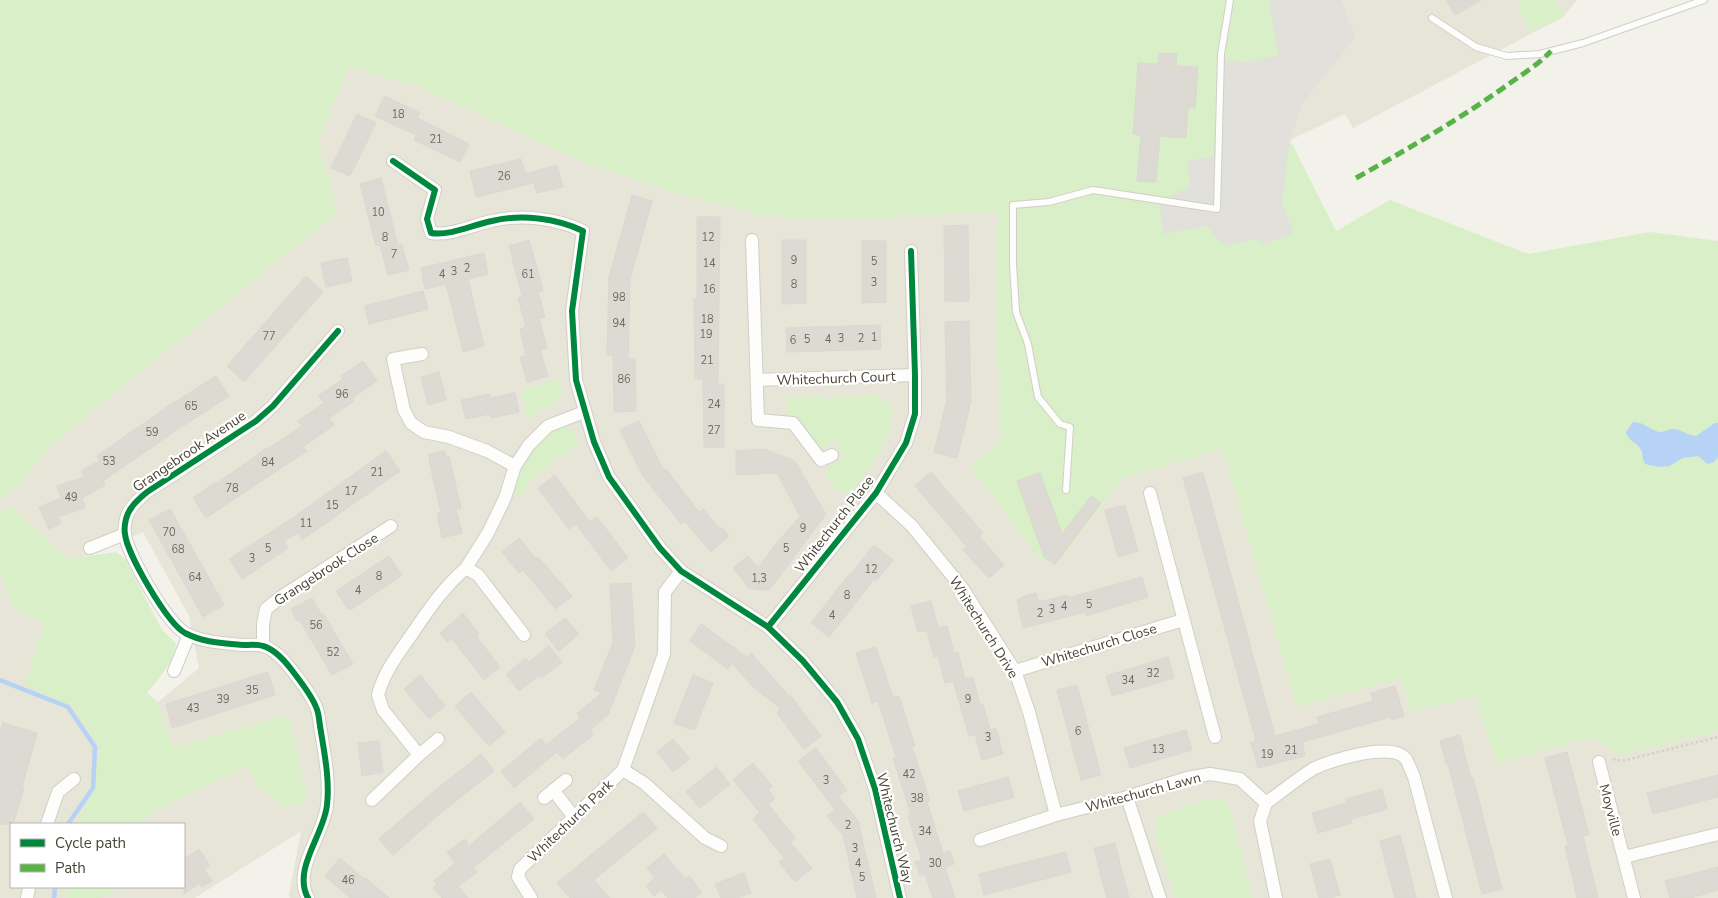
<svg xmlns="http://www.w3.org/2000/svg" width="1718" height="898" viewBox="0 0 1718 898" font-family="'Nunito Sans',sans-serif">
	<rect width="100%" height="100%" fill="#f2f1ea"/>
	<g fill="#e7e5d7" fill-rule="evenodd">
		<path d="M1341 0H1577L1563 17 1353 128 1345 114 1290 140 1303 103 1356 37Z"/>
		<path d="M349 67 415 85 583 162 834 220 997 212V330L1002 441 1056 566 1122 479 1222 448 1297 707 1401 678 1411 712 1475 696 1496 764 1590 737 1620 755 1718 731V898H290L289 895 301 831 195 898H0V571L14 609 44 623 158 702 199 668 189 616 143 532 91 555 67 559 11 506 0 516V497L3 498 17 488 53 443 337 212 318 142ZM11 824H184V887H11Z"/>
	</g>
	<g fill="#d9efc7">
		<path d="M0 0H1341L1356 37 1303 103 1290 140 1336 231 1390 200 1528 254 1650 232 1718 241V731L1620 755 1590 737 1496 764 1475 696 1411 712 1401 678 1297 707 1222 448 1122 479 1056 566 1038 557 971 467 1001 441 997 330V212L834 220 760 215 677 193 583 162 415 85 349 67 318 142 338 212 53 443 17 488 2 498 0 497Z"/>
		<path d="M1517 0H1556L1563 17 1529 31Z"/>
		<path d="M561 379 562 397 528 420 521 389Z"/>
		<path d="M821 396 822 400H830L831 397 878 396 892 405C895 411 892 417 891 424 884 452 867 471 850 493L837 492C821 471 821 472 843 456L834 442 824 448 817 445 804 423 787 412 786 398Z"/>
		<path d="M561 427 570 428 579 444 539 472 518 497 513 493C522 467 536 440 561 427Z"/>
		<path d="M10 505 67 559 116 552 125 559 162 630 176 643C173 663 160 677 147 693L158 702 173 748 288 714 308 801 285 808 259 787 246 767 170 803 138 824H75L89 800 100 748 73 707 25 685 44 623 14 609 0 571V516Z"/>
		<path d="M1218 797 1228 802 1253 898H1175L1154 827 1158 816 1173 810Z"/>
		<path d="M67 887H119L100 898H66Z"/>
	</g>
	<path fill="#e1e0da" d="M1269 0H1341L1356 37 1303 103 1290 140 1282 202 1293 233 1265 244 1254 239 1224 246 1207 226 1164 234 1158 201 1190 187 1187 161 1213 157 1225 60 1249 62 1278 55Z"/>
	<path fill="#b6d2f4" d="M1633 422C1643 422 1648 428 1656 431 1663 434 1666 430 1672 429 1680 428 1688 436 1696 436L1715 423H1718V457L1714 462 1708 464 1698 456 1683 458 1669 466 1658 467 1645 464C1642 459 1643 451 1640 448 1635 441 1629 442 1626 432Z"/>
	<g fill="none" stroke-linecap="round" stroke-linejoin="round">
		<g stroke="#b6d2f4" stroke-width="4.5">
			<path d="M0 680 68 707 95 747 93 788 68 824"/>
			<path d="M54 898 55 887"/>
		</g>
	</g>
	<g fill="#dcdad2" stroke="#dad8d0">
		<path d="M1446 0H1481L1455 15Z"/>
		<path d="M1159 53 1177 54 1176 66 1198 67 1195 108H1188L1186 138 1160 136 1156 182 1137 181 1141 135 1133 134 1138 63 1158 64Z"/>
		<path d="M385 96 420 113 417 118 469 144 460 162 414 140 416 135 375 116Z"/>
		<path d="M357 114 376 123 350 176 331 168Z"/>
		<path d="M521 159 525 174 557 165 563 187 537 193 534 183 476 197 470 171Z"/>
		<path d="M381 178 398 246 402 245 409 270 388 275 380 245 376 246 360 184Z"/>
		<path d="M632 195 652 201 630 280 628 359H635L636 411 614 412 613 355H607L609 277Z"/>
		<path d="M697 217H720L718 384H724V447H704L703 379H695L694 299H697Z"/>
		<path d="M968 225 969 301H945L944 226Z"/>
		<path d="M529 240 543 290 538 292 545 317 539 319 547 348 540 350 548 376 527 382 520 357 526 355 520 329 526 327 518 298 522 296 509 246Z"/>
		<path d="M782 240H806V303L782 304Z"/>
		<path d="M862 241H886V302L862 303Z"/>
		<path d="M484 253 488 274 468 279 484 346 463 352 446 284 425 289 421 268Z"/>
		<path d="M347 258 352 281 326 287 321 263Z"/>
		<path d="M306 276 323 292 244 382 227 366Z"/>
		<path d="M423 291 428 309 369 324 365 306Z"/>
		<path d="M969 321 971 401 957 458 934 452 947 399 945 322Z"/>
		<path d="M880 325 881 349 787 352 786 328Z"/>
		<path d="M363 361 377 381 352 398 354 401 329 418 334 425 303 447 307 451 206 518 193 498 214 483 216 484 267 448 268 449 302 426 298 421 324 403 318 396 343 379 341 376Z"/>
		<path d="M439 372 446 400 428 405 421 377Z"/>
		<path d="M216 376 229 396 175 431 103 481 105 485 82 498 85 508 58 517 61 523 49 529 39 507 61 498 57 486 85 477 81 471 100 460 97 456 167 407Z"/>
		<path d="M515 393 519 412 491 418 490 414 466 419 461 400 489 394 490 398Z"/>
		<path d="M639 421 664 471 666 469 699 512 703 509 719 528H722L729 536 711 552 685 521 681 524 643 476 620 430Z"/>
		<path d="M764 449 795 461 826 514 770 589 760 590 749 588 733 568 748 556 758 568 776 544 800 516 777 473 736 475V451Z"/>
		<path d="M386 451 400 471 302 540 298 533 284 541 288 548 242 579 229 559 294 517Z"/>
		<path d="M444 451 446 457 449 456 461 508 456 509 462 533 442 538 437 513 441 512 429 461H430L429 454Z"/>
		<path d="M931 472 983 533 979 536 1004 565 989 578 963 550 967 547 915 486Z"/>
		<path d="M1203 472 1275 736 1319 724 1317 717 1373 701 1371 693 1395 686 1404 716 1392 720 1391 717 1302 742 1305 756 1258 768 1251 743 1256 741 1183 478Z"/>
		<path d="M1040 473 1062 534 1091 496 1101 503 1055 565 1044 557 1017 481Z"/>
		<path d="M555 475 590 522 597 517 628 558 611 571 576 524 569 529 538 488Z"/>
		<path d="M1125 505 1138 551 1118 557 1105 510Z"/>
		<path d="M170 509 224 605 203 617 149 520Z"/>
		<path d="M519 538 536 559 538 557 572 596 556 609 523 570 519 573 502 552Z"/>
		<path d="M874 545 893 560 876 581 874 579 829 637 811 623 850 573 851 574Z"/>
		<path d="M389 556 402 575 352 609H348L336 591Z"/>
		<path d="M1142 577 1148 597 1086 616 1085 612 1023 628 1017 600 1021 599V597L1036 593 1038 602 1068 595V598Z"/>
		<path d="M631 583 635 646 609 712 610 713 590 730 593 735 563 759 557 752 514 788 501 771 541 738 546 745 580 718 577 713 602 693 594 690 613 642 610 584Z"/>
		<path d="M312 598 321 614 323 613 353 664 332 675 299 619 297 621 291 609Z"/>
		<path d="M931 601 938 628 947 626 954 653 958 652 965 679 973 677 980 705 983 704 990 730 996 728 1003 754 982 760 975 734 969 736 953 681 945 683 938 656 934 658 927 630 918 632 911 606Z"/>
		<path d="M463 613 479 634 476 636 500 667 484 680 452 639 447 642 440 633Z"/>
		<path d="M565 618 579 634 559 651 545 634Z"/>
		<path d="M701 624 747 657 751 653 789 696 790 695 821 736 804 749 777 713 780 708 754 688 732 663 728 669 690 641Z"/>
		<path d="M549 646 562 662 542 678 539 675 519 691 506 674 526 658 529 662Z"/>
		<path d="M876 647 893 698 899 696 915 746 912 747 930 801 927 802 943 853 950 851 954 864 945 867 955 898H933L925 874 920 875 915 862 922 860 908 816 911 815 893 758 896 757 878 701 872 703 856 653Z"/>
		<path d="M1168 657 1174 678 1112 696 1106 676Z"/>
		<path d="M268 672 275 695 172 728 166 704Z"/>
		<path d="M420 675 445 706 429 719 404 689Z"/>
		<path d="M693 675 713 683 695 729H690L674 723Z"/>
		<path d="M1077 685 1101 775 1081 780 1057 690Z"/>
		<path d="M471 692 505 732 489 746 455 706Z"/>
		<path d="M3 723 37 733 22 787 24 788 13 824H0V733Z"/>
		<path d="M1186 730 1192 750 1130 768 1124 748Z"/>
		<path d="M1460 735 1471 779 1473 778 1502 889 1482 894 1448 764H1446L1440 741Z"/>
		<path d="M673 739 690 759 673 772 657 752Z"/>
		<path d="M379 741 383 772 362 776 358 743Z"/>
		<path d="M816 748 847 790 838 796 860 823 859 825 876 898H857L843 835 827 816 835 810 798 761Z"/>
		<path d="M1567 752 1589 834 1583 836 1598 898H1577L1565 846 1568 845 1545 758Z"/>
		<path d="M481 754 494 771 442 812 393 855 379 839 433 792Z"/>
		<path d="M753 763 772 786 768 790 775 798 768 804 795 838 790 842 812 868 795 882 779 862 784 858 753 819 760 813 733 780Z"/>
		<path d="M716 767 730 784 700 808 686 792Z"/>
		<path d="M1718 775V797L1653 814 1647 793Z"/>
		<path d="M1008 777 1014 797 964 811 958 791Z"/>
		<path d="M1382 789 1387 809 1351 819 1352 823 1318 833 1312 813 1347 803 1346 799Z"/>
		<path d="M520 802 534 819 473 868 477 872 458 886 468 898H442L433 888 437 885 434 881 455 863 447 852 465 839 469 846Z"/>
		<path d="M643 812 657 828 594 880 610 898H570L557 883Z"/>
		<path d="M1400 835 1410 873 1416 898H1395L1383 854 1380 841Z"/>
		<path d="M1115 843 1121 868 1129 898H1107L1103 884 1094 848Z"/>
		<path d="M199 849 210 866 204 869 212 881 202 887 199 883 184 894V859Z"/>
		<path d="M1066 852 1071 872 984 895 979 874Z"/>
		<path d="M664 854 685 879 689 876 702 892 695 898H668L661 890 654 896 646 886 655 878 647 868Z"/>
		<path d="M340 858 364 879 366 878 389 898H350L325 876Z"/>
		<path d="M1330 859 1340 895 1329 898H1319L1310 864Z"/>
		<path d="M1718 867V890L1691 898H1670L1665 881Z"/>
		<path d="M744 873 751 893 737 898H721L715 884Z"/>
	</g>
	<g fill="none" stroke-linecap="round" stroke-linejoin="round">
		<defs>
			<g id="service">
				<path d="M1432 18 1476 47 1507 56 1540 54 1583 43 1704 0"/>
				<path d="M1066 490 1070 427 1060 424 1038 397 1028 344 1016 312 1013 264V205L1049 202 1093 190 1217 209 1221 54 1230 0"/>
			</g>
			<g id="minor">
				<path d="M393 161 435 190 427 219 431 233C451 236 472 225 492 221 521 214 556 218 583 231L572 311 576 380 594 442 609 477 660 548 681 571 768 627 803 661 837 702 858 739 875 789 900 898"/>
				<path d="M752 240 758 420 793 423 821 460 832 455"/>
				<path d="M422 354 393 359 404 410 411 423 424 432 449 437 487 451 515 466"/>
				<path d="M757 380 915 375"/>
				<path d="M876 493 912 526 963 589 1015 671 1029 712 1056 815"/>
				<path d="M1150 493 1215 737"/>
				<path d="M90 548 125 534"/>
				<path d="M768 627 876 493 906 443 915 414V375L911 251"/>
				<path d="M524 635 478 575 466 568 488 533 505 498 515 466 529 445 548 426 584 412"/>
				<path d="M263 646V624L266 609 281 597 391 526"/>
				<path d="M174 671 189 635"/>
				<path d="M1015 671 1183 620"/>
				<path d="M438 739 419 755 383 710 378 695C384 672 398 654 412 634 428 610 444 587 466 568"/>
				<path d="M1599 762 1634 898"/>
				<path d="M623 770 644 783 705 838 721 846"/>
				<path d="M553 790 574 817"/>
				<path d="M1127 797 1160 898"/>
				<path d="M544 798 566 780"/>
				<path d="M372 800 419 755"/>
				<path d="M1266 803C1281 792 1297 779 1313 769 1330 760 1393 741 1406 759 1409 764 1411 771 1414 777L1446 898"/>
				<path d="M1266 803 1260 821 1276 898"/>
				<path d="M47 824 58 792 74 779"/>
				<path d="M980 840 1056 815 1127 797 1187 778 1210 774 1240 779 1266 803"/>
				<path d="M1624 857 1718 834"/>
				<path d="M27 898 29 887"/>
				<path d="M308 898C292 869 324 835 327 805 330 779 324 751 320 726 319 720 319 713 316 707 311 694 300 681 291 669 284 660 274 649 263 646 257 644 249 645 244 645 223 643 204 643 185 633 167 623 127 554 125 534 124 529 125 523 126 519 129 507 138 500 147 492L256 421 273 406 338 331"/>
				<path d="M531 898 518 877 520 869 623 770 664 654 665 592 681 571"/>
			</g>
		</defs>
		<use href="#service" stroke="#d0cfc7" stroke-width="8"/>
		<use href="#minor" stroke="#d0cfc7" stroke-width="14"/>
		<path stroke="#d2d1ca" stroke-width="2.5" stroke-dasharray="2.5 2.5" stroke-linecap="butt" d="M1613 759 1622 761 1718 737"/>
		<use href="#service" stroke="#fdfdfc" stroke-width="6"/>
		<use href="#minor" stroke="#fdfdfc" stroke-width="12"/>
		<path stroke="#57b346" stroke-width="5" stroke-dasharray="10 5" stroke-linecap="butt" d="M1356 178C1408 149 1458 120 1506 86 1521 75 1538 65 1551 51"/>
		<defs>
			<g id="cycleway">
				<path d="M393 161 435 190 427 219 431 233C451 236 472 225 492 221 521 214 556 218 583 231L572 311 576 380 594 442 609 477 660 548 681 571 768 627 803 661 837 702 858 739 875 789 900 898"/>
				<path d="M768 627 876 493 906 443 915 414V375L911 251"/>
				<path d="M308 898C292 869 324 835 327 805 330 779 324 751 320 726 319 720 319 713 316 707 311 694 300 681 291 669 284 660 274 649 263 646 257 644 249 645 244 645 223 643 204 643 185 633 167 623 127 554 125 534 124 529 125 523 126 519 129 507 138 500 147 492L256 421 273 406 338 331"/>
			</g>
		</defs>
		<use href="#cycleway" stroke="#fff" stroke-width="9"/>
		<use href="#cycleway" stroke="#00873e" stroke-width="6"/>
	</g>
	<g text-anchor="middle" stroke-width="4.5" stroke-linejoin="round" paint-order="stroke">
		<g font-size="11" fill="#6e6b5d">
			<text x="398" y="118">18</text>
			<text x="436" y="143">21</text>
			<text x="504" y="180">26</text>
			<text x="378" y="216">10</text>
			<text x="385" y="241">8</text>
			<text x="708" y="241">12</text>
			<text x="394" y="258">7</text>
			<text x="794" y="264">9</text>
			<text x="874" y="265">5</text>
			<text x="709" y="267">14</text>
			<text x="467" y="272">2</text>
			<text x="454" y="275">3</text>
			<text x="442" y="278">4</text>
			<text x="528" y="278">61</text>
			<text x="874" y="286">3</text>
			<text x="794" y="288">8</text>
			<text x="709" y="293">16</text>
			<text x="619" y="301">98</text>
			<text x="707" y="323">18</text>
			<text x="619" y="327">94</text>
			<text x="706" y="338">19</text>
			<text x="269" y="340">77</text>
			<text x="874" y="341">1</text>
			<text x="841" y="342">3</text>
			<text x="861" y="342">2</text>
			<text x="807" y="343">5</text>
			<text x="828" y="343">4</text>
			<text x="793" y="344">6</text>
			<text x="707" y="364">21</text>
			<text x="624" y="383">86</text>
			<text x="342" y="398">96</text>
			<text x="714" y="408">24</text>
			<text x="191" y="410">65</text>
			<text x="714" y="434">27</text>
			<text x="152" y="436">59</text>
			<text x="109" y="465">53</text>
			<text x="268" y="466">84</text>
			<text x="377" y="476">21</text>
			<text x="232" y="492">78</text>
			<text x="351" y="495">17</text>
			<text x="71" y="501">49</text>
			<text x="332" y="509">15</text>
			<text x="306" y="527">11</text>
			<text x="803" y="532">9</text>
			<text x="169" y="536">70</text>
			<text x="268" y="552">5</text>
			<text x="786" y="552">5</text>
			<text x="178" y="553">68</text>
			<text x="252" y="562">3</text>
			<text x="871" y="573">12</text>
			<text x="379" y="580">8</text>
			<text x="195" y="581">64</text>
			<text x="759" y="582">1,3</text>
			<text x="358" y="594">4</text>
			<text x="847" y="599">8</text>
			<text x="1089" y="608">5</text>
			<text x="1064" y="610">4</text>
			<text x="1052" y="613">3</text>
			<text x="1040" y="617">2</text>
			<text x="832" y="619">4</text>
			<text x="316" y="629">56</text>
			<text x="333" y="656">52</text>
			<text x="1153" y="677">32</text>
			<text x="1128" y="684">34</text>
			<text x="252" y="694">35</text>
			<text x="223" y="703">39</text>
			<text x="968" y="703">9</text>
			<text x="193" y="712">43</text>
			<text x="1078" y="735">6</text>
			<text x="988" y="741">3</text>
			<text x="1158" y="753">13</text>
			<text x="1291" y="754">21</text>
			<text x="1267" y="758">19</text>
			<text x="909" y="778">42</text>
			<text x="826" y="784">3</text>
			<text x="917" y="802">38</text>
			<text x="848" y="829">2</text>
			<text x="925" y="835">34</text>
			<text x="855" y="852">3</text>
			<text x="858" y="867">4</text>
			<text x="935" y="867">30</text>
			<text x="862" y="881">5</text>
			<text x="348" y="884">46</text>
		</g>
		<g font-size="14" fill="#494535" stroke="#fff">
			<text transform="translate(836 378) rotate(-2)" y="5">Whitechurch Court</text>
			<text transform="translate(189 451) rotate(-34)" y="5">Grangebrook Avenue</text>
			<text transform="translate(834 524) rotate(-52)" y="5">Whitechurch Place</text>
			<text transform="translate(326 569) rotate(-33)" y="5">Grangebrook Close</text>
			<text transform="translate(984 627) rotate(58)" y="5">Whitechurch Drive</text>
			<text transform="translate(1099 645) rotate(-17)" y="5">Whitechurch Close</text>
			<text transform="translate(1143 792) rotate(-15)" y="5">Whitechurch Lawn</text>
			<text transform="translate(1611 810) rotate(75)" y="5">Moyville</text>
			<text transform="translate(570 821) rotate(-44)" y="5">Whitechurch Park</text>
			<text transform="translate(895 828) rotate(76)" y="5">Whitechurch Way</text>
		</g>
	</g>
	<rect x="10" y="823" width="175" height="65" fill="#ffffff" stroke="#b6b5ae"/>
	<rect x="20" y="839" width="25" height="8" fill="#00873e" stroke="#b6b5ae"/>
	<text x="55" y="848" font-size="15" fill="#494535">Cycle path</text>
	<rect x="20" y="864" width="25" height="8" fill="#57b346" stroke="#b6b5ae"/>
	<text x="55" y="873" font-size="15" fill="#494535">Path</text>
</svg>
